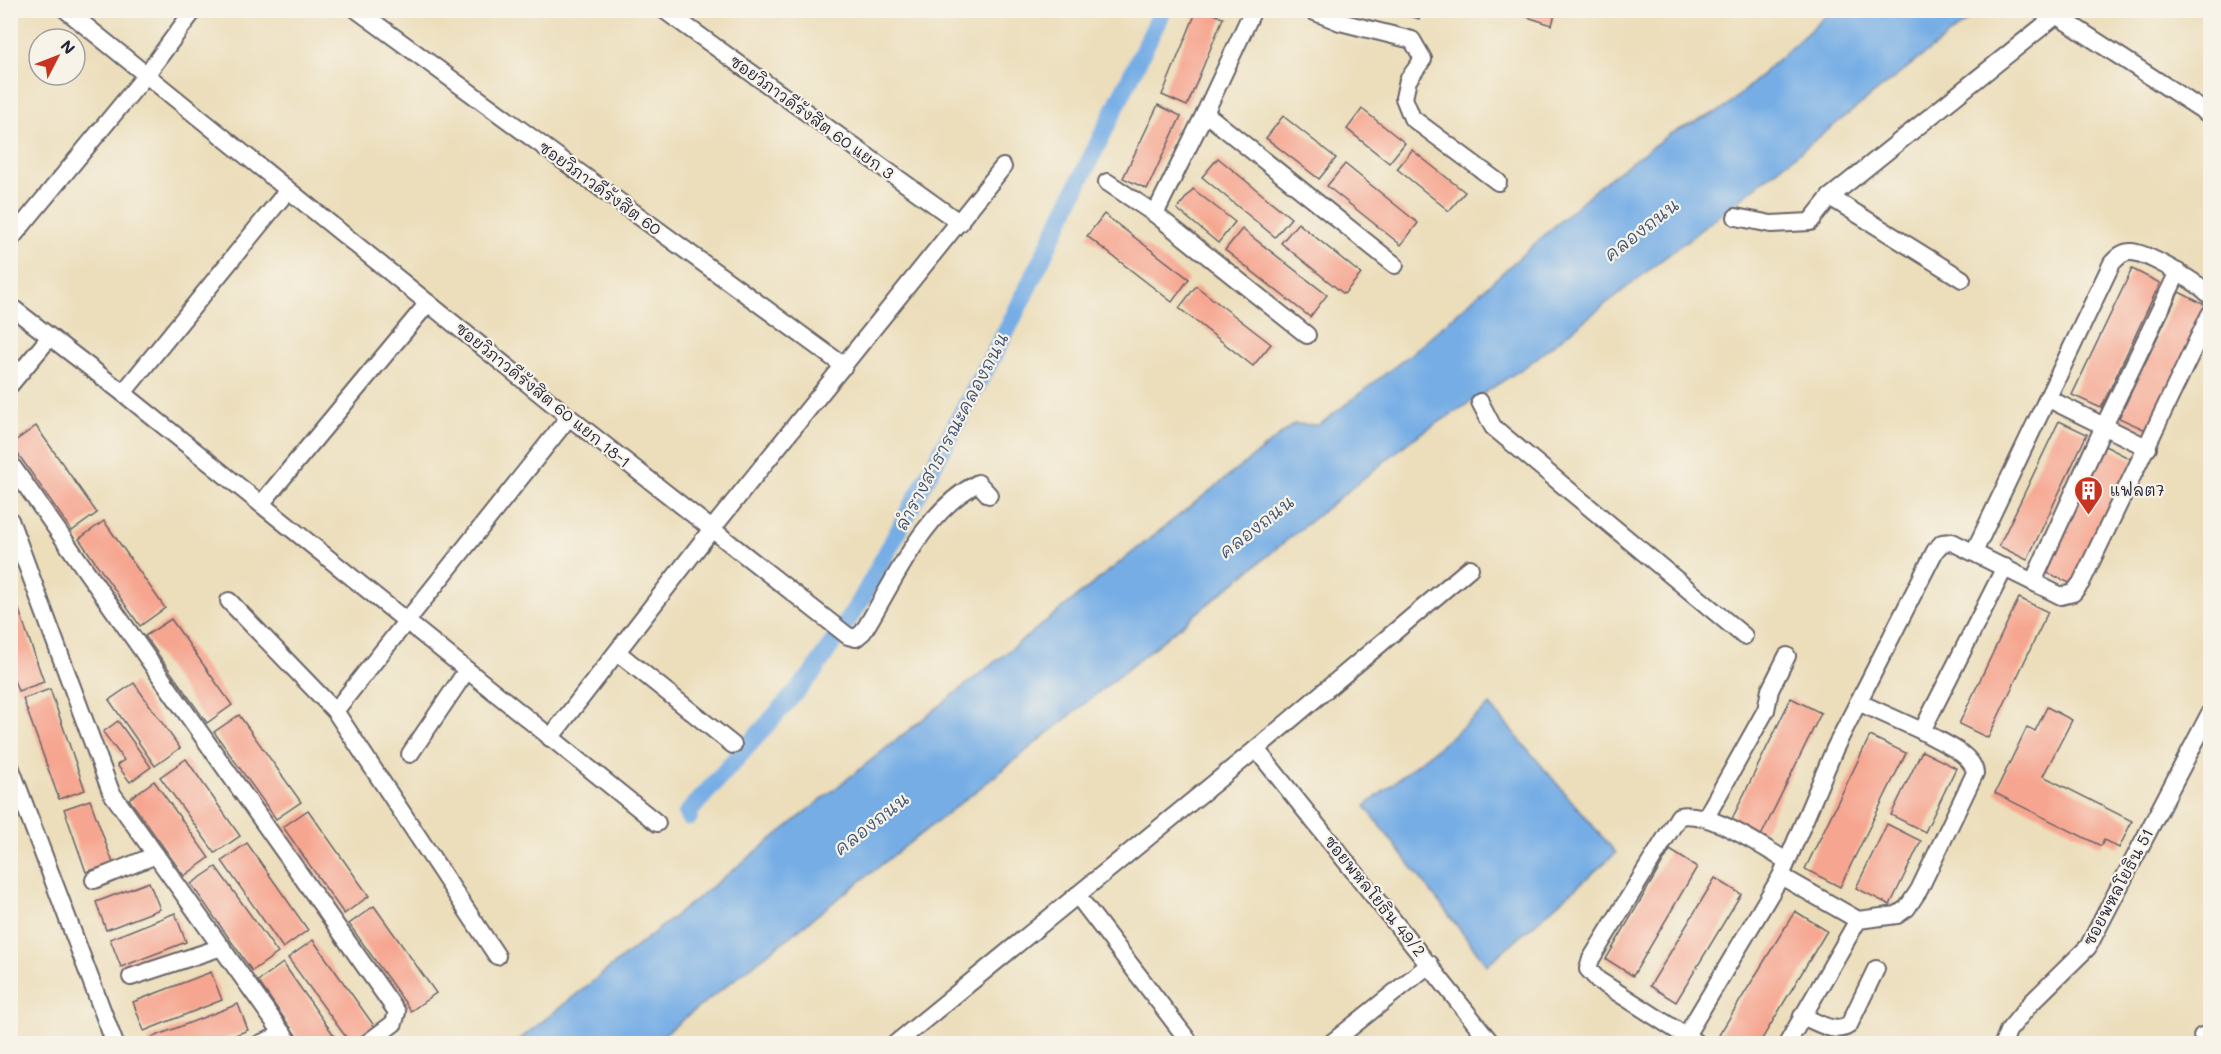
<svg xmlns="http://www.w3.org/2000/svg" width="2221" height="1054" viewBox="0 0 2221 1054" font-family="Mali,'Playpen Sans Thai',sans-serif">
	<rect width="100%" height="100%" fill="#f7f3e8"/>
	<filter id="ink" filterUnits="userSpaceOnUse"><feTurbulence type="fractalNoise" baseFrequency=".0167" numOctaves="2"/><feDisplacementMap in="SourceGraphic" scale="12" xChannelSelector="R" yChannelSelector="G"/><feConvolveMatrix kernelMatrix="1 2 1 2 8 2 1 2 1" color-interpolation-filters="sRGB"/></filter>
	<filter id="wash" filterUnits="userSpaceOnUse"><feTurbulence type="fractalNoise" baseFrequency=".008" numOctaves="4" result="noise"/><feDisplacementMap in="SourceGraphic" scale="24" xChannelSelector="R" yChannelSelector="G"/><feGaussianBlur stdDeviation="1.35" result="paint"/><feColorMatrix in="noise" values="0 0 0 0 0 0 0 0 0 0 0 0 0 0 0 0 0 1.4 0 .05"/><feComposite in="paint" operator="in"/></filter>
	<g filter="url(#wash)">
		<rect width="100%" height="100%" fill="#ecdebb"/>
		<g fill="#76ade5" stroke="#4c6890" stroke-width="1.5">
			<path d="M1831 11H1980L1525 367 1411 440 990 780 653 1043 514 1044 1294 424 1319 425 1416 350 1599 186 1668 135 1725 108Z"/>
			<path d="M1490 705 1616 853 1487 965 1365 806Z"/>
		</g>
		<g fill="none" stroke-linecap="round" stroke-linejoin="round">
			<path stroke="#76ade5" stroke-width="18" d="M689 817 687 814 812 674 861 600 1009 326 1163 10"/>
		</g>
		<g id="blocks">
			<g fill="#f6a690">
				<path d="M1197 10H1205L1223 18 1187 106 1162 95Z"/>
				<path d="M1392 10H1421L1419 19Z"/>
				<path d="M1506 10H1556L1552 25Z"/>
				<path d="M1158 105 1181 116 1147 189 1123 178Z"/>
				<path d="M1362 109 1405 143 1389 163 1347 129Z"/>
				<path d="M1283 116 1336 158 1319 179 1266 138Z"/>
				<path d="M1412 150 1465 192 1449 211 1397 169Z"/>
				<path d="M1218 158 1291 218 1275 237 1202 177Z"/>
				<path d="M1345 164 1418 223 1401 245 1327 186Z"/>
				<path d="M1193 189 1235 222 1218 243 1177 209Z"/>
				<path d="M1104 214 1189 279 1172 302 1087 236Z"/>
				<path d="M1298 223 1361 274 1344 294 1281 243Z"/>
				<path d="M1242 229 1327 295 1310 317 1225 250Z"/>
				<path d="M2132 269 2160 283 2101 408 2072 395Z"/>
				<path d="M1196 286 1271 344 1253 366 1179 308Z"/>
				<path d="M2179 292 2207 306 2148 431 2119 418Z"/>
				<path d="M2059 421 2087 434 2027 560 1999 546Z"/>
				<path d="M36 426 97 513 72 531 11 444Z"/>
				<path d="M2105 446 2133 460 2074 585 2045 572Z"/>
				<path d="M104 521 165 608 140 626 79 539Z"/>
				<path d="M11 587 44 682 18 691 10 670Z"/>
				<path d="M2019 598 2048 612 1988 738 1959 724Z"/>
				<path d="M171 619 232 705 207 723 145 636Z"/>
				<path d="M134 683 180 748 155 766 109 700Z"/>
				<path d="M50 689 85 790 59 799 23 699Z"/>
				<path d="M1791 698 1821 713 1760 838 1730 823Z"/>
				<path d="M2047 707 2072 720 2043 776 2132 821 2119 848 2104 840 2101 846 1995 793 2027 727 2035 731Z"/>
				<path d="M239 715 301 802 276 819 214 732Z"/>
				<path d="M118 721 151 767 130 782 117 765 124 760 103 732Z"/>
				<path d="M1870 736 1906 753 1840 887 1805 869Z"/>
				<path d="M1922 751 1956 768 1925 832 1891 815Z"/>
				<path d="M186 759 240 836 215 853 160 777Z"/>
				<path d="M154 781 209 858 184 876 129 799Z"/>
				<path d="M90 800 113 863 86 872 64 809Z"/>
				<path d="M308 810 369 896 344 914 283 827Z"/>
				<path d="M1887 824 1921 841 1890 905 1856 888Z"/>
				<path d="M247 843 308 930 283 948 222 861Z"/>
				<path d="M1670 850 1697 867 1633 976 1606 959Z"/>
				<path d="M216 867 278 953 252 971 191 884Z"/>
				<path d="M1715 878 1741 894 1676 1002 1650 986Z"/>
				<path d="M149 882 160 909 106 930 96 902Z"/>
				<path d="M374 906 436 993 411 1011 349 924Z"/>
				<path d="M1795 911 1827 931 1759 1044H1732L1719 1035Z"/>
				<path d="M175 913 186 942 121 967 110 939Z"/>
				<path d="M313 940 375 1027 351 1044 288 958Z"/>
				<path d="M283 963 340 1044H302L258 981Z"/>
				<path d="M211 972 222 1000 144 1031 133 1002Z"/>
				<path d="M238 1004 248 1030 213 1044H149L148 1039Z"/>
			</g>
		</g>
	</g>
	<g filter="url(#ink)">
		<use href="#blocks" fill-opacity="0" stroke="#696468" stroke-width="1.5"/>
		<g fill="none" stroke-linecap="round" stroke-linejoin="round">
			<defs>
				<g id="minor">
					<path d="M66 10 569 417 848 636 856 638 863 632C895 581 922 512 978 483L989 495"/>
					<path d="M357 10 844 366"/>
					<path d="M664 10 960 223"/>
					<path d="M1253 10 1205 113 1395 265"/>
					<path d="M1310 10 1340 22 1412 40 1423 59 1408 80 1404 98 1412 118 1498 182"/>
					<path d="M2056 15 2210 115"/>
					<path d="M1107 182 1155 214 1307 335"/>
					<path d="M1830 197 1962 279"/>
					<path d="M1155 214 1205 113"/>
					<path d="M1736 217 1771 224 1810 222 1830 197 2063 10"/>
					<path d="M10 240 146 75 194 10"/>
					<path d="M10 306 123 393 657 823"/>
					<path d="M10 385 50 337"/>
					<path d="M123 393 288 190"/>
					<path d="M2047 398 2148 448"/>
					<path d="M1480 402 1493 427 1744 636"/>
					<path d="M10 463 397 1012 394 1023 366 1044"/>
					<path d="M261 504 428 303"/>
					<path d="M10 520 111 792 290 1044"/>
					<path d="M1974 552 2112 263C2118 257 2122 252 2131 252 2146 252 2201 284 2210 296"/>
					<path d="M2033 582 2104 426 2178 272"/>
					<path d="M229 601 335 711 497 956"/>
					<path d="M617 652 733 745"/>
					<path d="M1858 702 1922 731 2005 567"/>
					<path d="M335 711 569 417"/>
					<path d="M550 738 712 529 1003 167"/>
					<path d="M1256 749 1492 1044"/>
					<path d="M410 754 467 670"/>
					<path d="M10 766 115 1044"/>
					<path d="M1706 817 1766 710 1770 690 1787 656"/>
					<path d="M1781 876 1858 920 1897 915 1907 908 1919 890 1975 773C1973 753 1938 741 1922 731"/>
					<path d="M94 880 156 855"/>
					<path d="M1077 895 1191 1044"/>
					<path d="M131 977 222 947"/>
					<path d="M1802 1016C1817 1022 1835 1035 1849 1025L1876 969"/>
					<path d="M2202 1036 2210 1034"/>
					<path d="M259 1044 284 1034"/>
					<path d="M895 1044 1256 749 1470 568"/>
					<path d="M1330 1044 1430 964"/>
					<path d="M1681 1044 1781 876 1835 748 1935 551 1942 543 1952 542 2061 596 2073 593 2081 583 2210 314"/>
					<path d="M1698 1044 1598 980 1588 969 1591 959 1679 816C1710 810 1760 846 1787 861"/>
					<path d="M1787 1044 1858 920"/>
					<path d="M2003 1044 2008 1031 2031 1003 2088 947 2210 713"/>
				</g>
			</defs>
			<use href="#minor" stroke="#696468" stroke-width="20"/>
			<use href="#minor" stroke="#fff" stroke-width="16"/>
		</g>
	</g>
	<defs>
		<symbol id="building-pin" viewBox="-11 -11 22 30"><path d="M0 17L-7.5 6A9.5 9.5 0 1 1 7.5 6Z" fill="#c8321e" stroke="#f7f3e8"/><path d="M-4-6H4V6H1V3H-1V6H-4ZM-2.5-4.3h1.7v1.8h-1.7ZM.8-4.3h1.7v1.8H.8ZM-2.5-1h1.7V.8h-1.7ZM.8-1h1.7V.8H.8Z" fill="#fff"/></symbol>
	</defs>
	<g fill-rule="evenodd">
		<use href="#building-pin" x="2072" y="474" width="33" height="45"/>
	</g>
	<g text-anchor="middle" stroke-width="4.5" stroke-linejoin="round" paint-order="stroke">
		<g font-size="16" fill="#22223b" stroke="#f7f3e8">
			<text transform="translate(812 117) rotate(36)" y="6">ซอยวิภาวดีรังสิต 60 แยก 3</text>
			<text transform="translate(600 188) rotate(36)" y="6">ซอยวิภาวดีรังสิต 60</text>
			<text transform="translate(543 395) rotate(39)" y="6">ซอยวิภาวดีรังสิต 60 แยก 18-1</text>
			<text transform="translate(2118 887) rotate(-62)" y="6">ซอยพหลโยธิน 51</text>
			<text transform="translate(1375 896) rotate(51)" y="6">ซอยพหลโยธิน 49/2</text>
		</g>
		<g font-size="16" fill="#22223b" stroke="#f7f3e8" text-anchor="start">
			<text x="2110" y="496">แฟลต7</text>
		</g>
		<g font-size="18" font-style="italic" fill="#3f5376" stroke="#f7f3e8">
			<text transform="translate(1642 230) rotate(-38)" y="6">คลองถนน</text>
			<text transform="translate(952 432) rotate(-62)" y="6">ลำรางสาธารณะคลองถนน</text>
			<text transform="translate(1257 527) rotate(-38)" y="6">คลองถนน</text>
			<text transform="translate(872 824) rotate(-38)" y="6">คลองถนน</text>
		</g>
	</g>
	<rect width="2221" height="1054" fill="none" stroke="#f7f3e8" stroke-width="36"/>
	<g transform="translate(57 57) rotate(48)"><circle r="28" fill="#f7f3e8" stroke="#a29fa3" stroke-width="1.5"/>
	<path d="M0-4.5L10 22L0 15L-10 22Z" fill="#c8321e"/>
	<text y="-9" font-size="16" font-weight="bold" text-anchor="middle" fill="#22223b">N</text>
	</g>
</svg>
